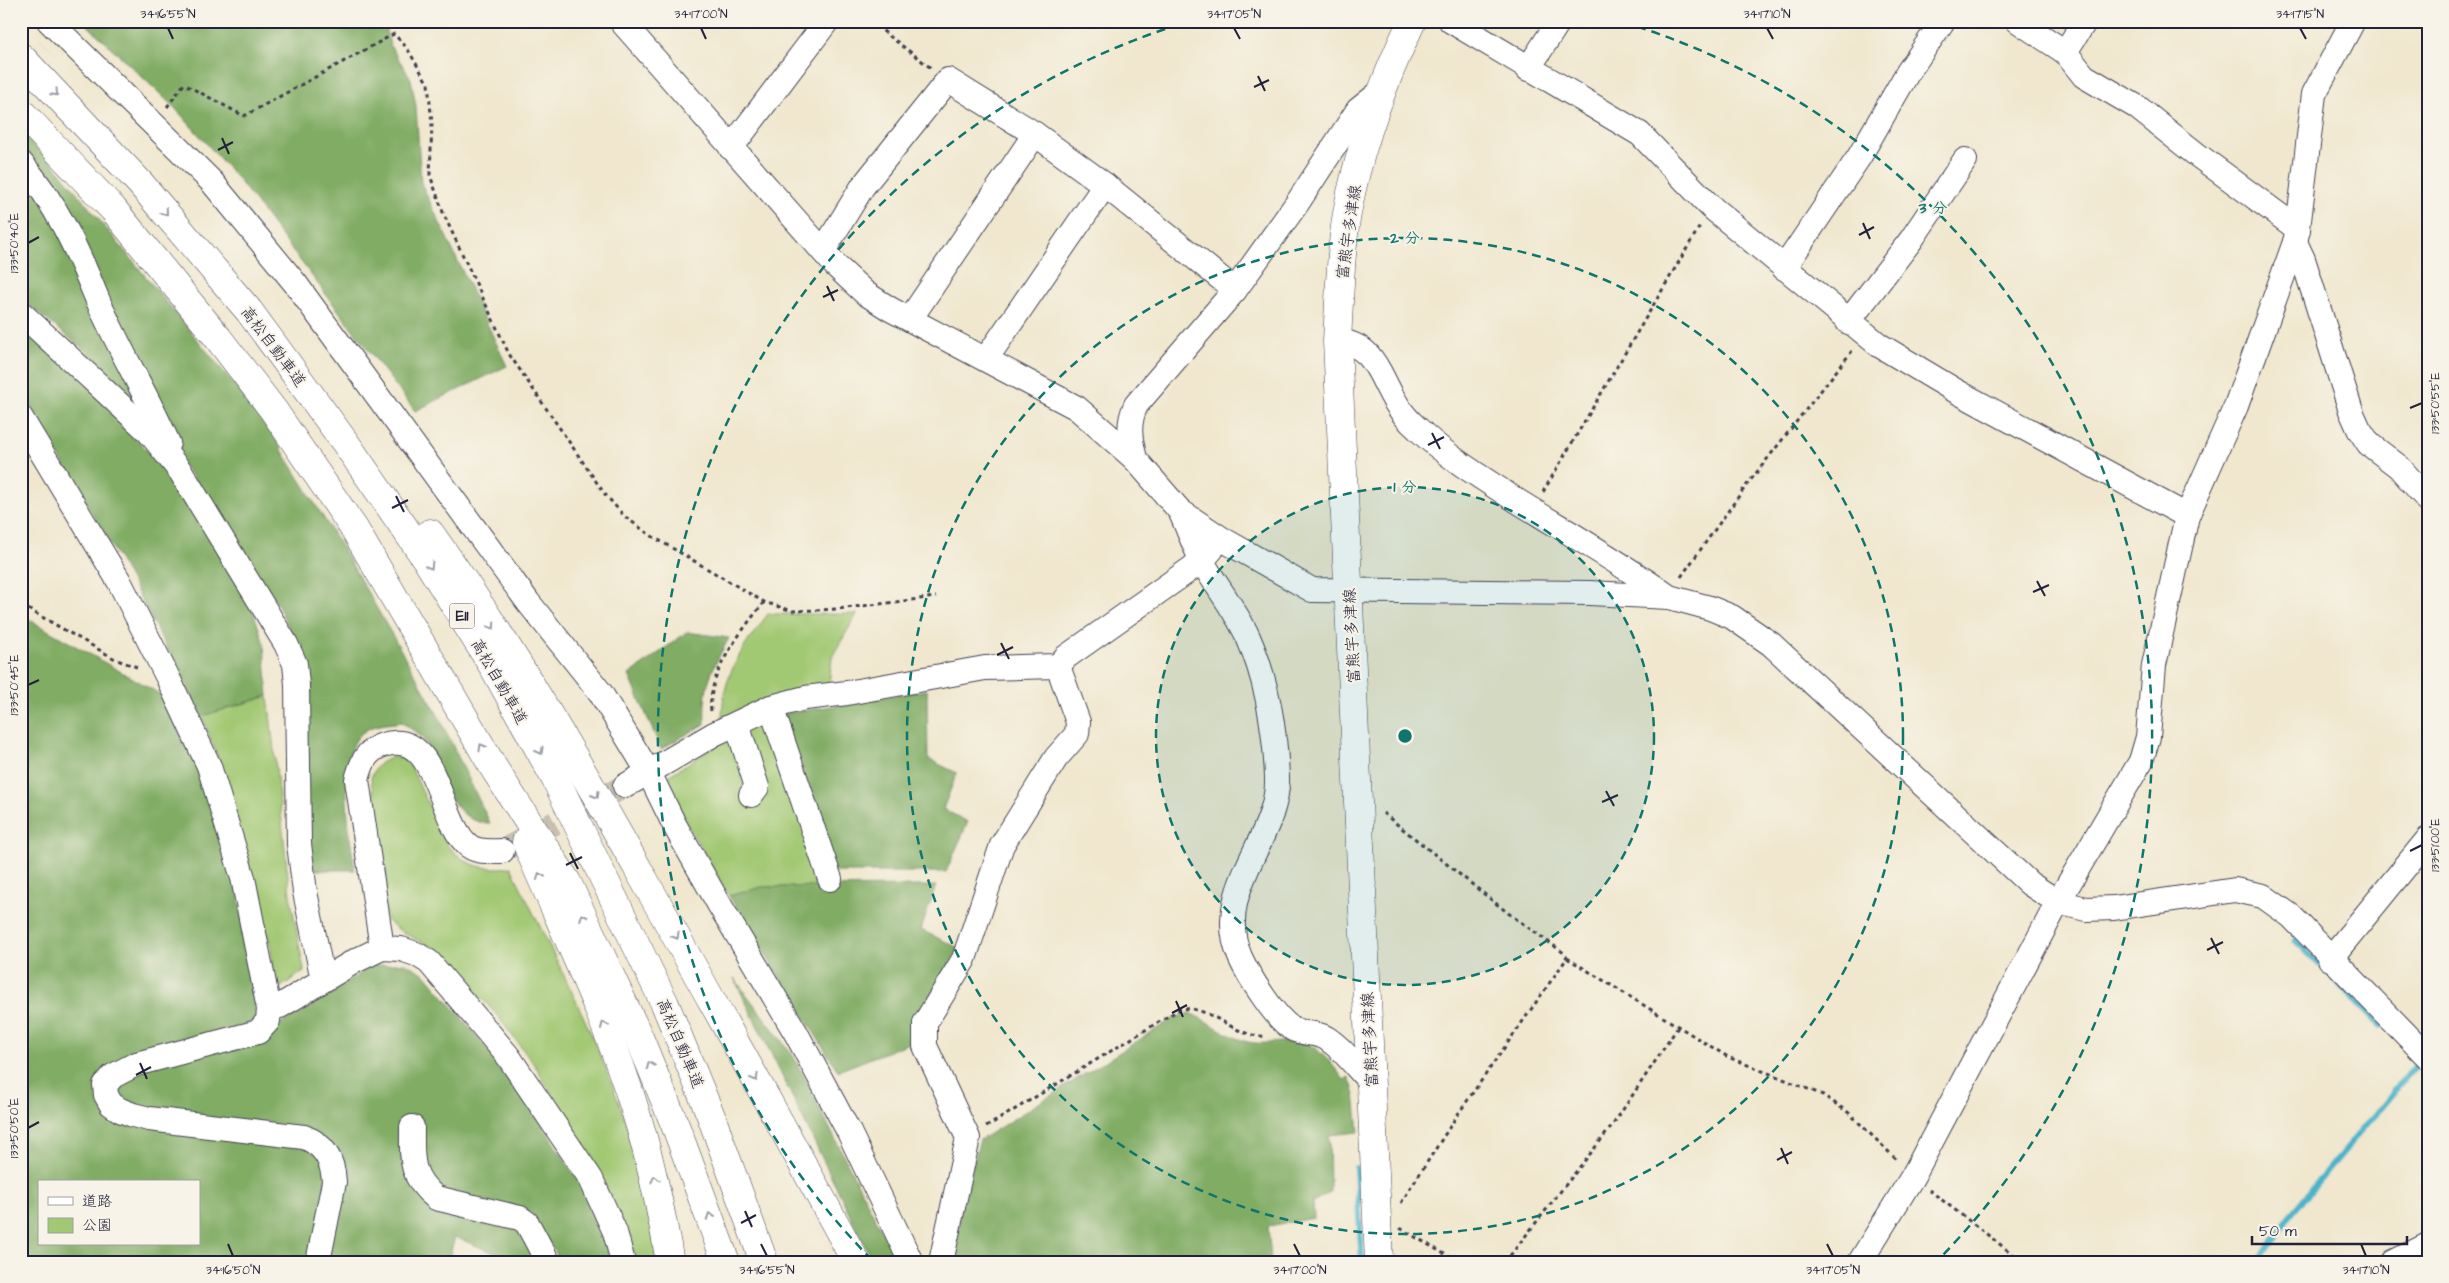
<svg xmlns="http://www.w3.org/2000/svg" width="2449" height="1283" viewBox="0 0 2449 1283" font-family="'Architects Daughter','Klee One',sans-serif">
	<rect width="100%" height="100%" fill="#f7f3e8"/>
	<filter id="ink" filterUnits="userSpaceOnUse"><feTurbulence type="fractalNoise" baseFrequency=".02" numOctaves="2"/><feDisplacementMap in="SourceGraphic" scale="10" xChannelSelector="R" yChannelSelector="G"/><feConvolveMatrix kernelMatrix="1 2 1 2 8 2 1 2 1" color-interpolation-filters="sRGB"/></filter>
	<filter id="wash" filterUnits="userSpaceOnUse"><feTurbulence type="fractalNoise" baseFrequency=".0096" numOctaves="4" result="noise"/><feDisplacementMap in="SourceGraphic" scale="20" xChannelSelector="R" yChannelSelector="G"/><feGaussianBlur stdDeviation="1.12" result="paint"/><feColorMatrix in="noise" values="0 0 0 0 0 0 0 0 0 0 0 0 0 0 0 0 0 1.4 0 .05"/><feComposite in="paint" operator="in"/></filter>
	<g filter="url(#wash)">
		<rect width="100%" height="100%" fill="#f0e7ce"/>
		<g fill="#a1c872" stroke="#627556">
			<path d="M768 614H857L832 657 829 686 722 720C722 674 742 649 768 614Z"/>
			<path d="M268 696 290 895 304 971 272 993 271 949 221 766 202 716Z"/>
			<path d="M768 720 828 887H762L729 896 687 824 665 778 738 732Z"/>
			<path d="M393 757 403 758 409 763 447 845C468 867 482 870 511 867 548 945 590 1022 619 1103 636 1151 650 1211 657 1262H635L626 1230 602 1180 536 1067 496 1014 436 949 402 932 387 921 381 889 386 885 371 778C376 765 380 762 393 757Z"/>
		</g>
		<g fill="#80ac64" stroke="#516750" fill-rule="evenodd">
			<path d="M83 21H397L386 31 391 47 411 79 416 106 421 183 507 366 415 411 238 179 175 108Z"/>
			<path d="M21 129 42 150 264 421 344 551 438 715 490 823C446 824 443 765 423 739 418 733 408 727 402 722 389 724 372 724 362 733 336 753 350 841 355 870H310L292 635 278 605 199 486 146 416 86 351 21 299Z"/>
			<path d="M21 321 51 345 178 484 250 602 264 644 268 696 202 716 130 578 21 391Z"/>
			<path d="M21 615 160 694 203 777 235 875 251 969 257 1028 281 1023 308 1009 371 966 405 963 425 974 511 1077 583 1188 600 1225 611 1262H561L531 1213 419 1187 521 1224 536 1262H516L455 1237 448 1262H21ZM39 1182H199V1244H39Z"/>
			<path d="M687 632 729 638C711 671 703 685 705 724L661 749 629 675Z"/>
			<path d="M927 690 928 759 957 773 943 809 968 822 946 872H832L778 715Z"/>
			<path d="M936 886 921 930 959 948 917 1020 912 1042 838 1071 729 896 762 887Z"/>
			<path d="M734 978 794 1057 897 1262H873Z"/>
			<path d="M1189 1013C1208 1021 1225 1034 1244 1041 1265 1048 1290 1036 1310 1045 1321 1050 1337 1070 1344 1080L1349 1077 1355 1094 1359 1132 1329 1135 1330 1192 1313 1202 1314 1218 1268 1226 1271 1262H954L955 1231 980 1140 1174 1018Z"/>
		</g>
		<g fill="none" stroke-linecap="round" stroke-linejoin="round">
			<g stroke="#4cb4cb" stroke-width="6">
				<path d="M2295 940 2381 1026"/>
				<path d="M2418 1063 2428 1072"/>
				<path d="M1356 1168 1362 1262"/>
				<path d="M2258 1262 2287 1219 2418 1063"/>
				<path d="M2427 1262 2428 1261"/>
			</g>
		</g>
	</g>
	<g filter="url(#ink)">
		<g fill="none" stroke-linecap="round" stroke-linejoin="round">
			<g stroke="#c7c0b1" stroke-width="24" stroke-dasharray="24 12" stroke-linecap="butt">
				<path d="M21 75 47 50"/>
				<path d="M502 851 625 786"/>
			</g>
			<defs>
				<g id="minor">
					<path d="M49 21 212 182 295 283 528 602 600 692 649 773 675 826 719 904 796 1033 849 1132 911 1262"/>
					<path d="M621 21 836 266 865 293 890 309 1077 408 1135 459 1180 511 1222 539 1312 590 1589 593 1669 597 1710 608 1732 617 1771 644 2030 884 2058 902 2086 909 2114 908 2235 890 2263 896 2291 916 2428 1057"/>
					<path d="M1451 21 1640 134 1711 207 1879 345 1956 391 2187 516"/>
					<path d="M2018 21 2065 52 2084 76 2137 107 2196 154 2298 229"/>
					<path d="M2065 52 2085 21"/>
					<path d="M1528 69 1559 21"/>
					<path d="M731 148 827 21"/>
					<path d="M21 163C55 201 77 249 96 296 117 346 146 393 168 443"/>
					<path d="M2295 242 2303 259 2351 411 2359 429 2369 444 2399 467 2428 500"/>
					<path d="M823 251 863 186 948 80 1035 134 1105 185 1235 290"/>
					<path d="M1784 268 1859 157 1908 72 1943 21"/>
					<path d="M21 313 149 432 181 472 286 644 295 664 297 684 299 844 305 892 323 980"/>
					<path d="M910 319 1035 134"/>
					<path d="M1848 322 1911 240 1965 160"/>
					<path d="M1337 341C1375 344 1379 376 1396 403 1401 412 1410 422 1418 429 1448 458 1484 479 1519 502 1569 533 1621 563 1669 597"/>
					<path d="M986 359 1105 185"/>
					<path d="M21 418 119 581 168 678 209 766 243 878 269 1009 268 1021 258 1032 136 1064 113 1076 105 1085 106 1095 111 1104 120 1110 133 1115 149 1119 304 1137C325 1145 333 1161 334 1182L318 1262"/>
					<path d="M1135 459C1130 439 1127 424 1136 405L1235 290 1298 202 1358 110 1383 90"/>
					<path d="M1180 511C1188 528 1194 546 1203 563 1217 587 1236 611 1248 637 1267 680 1275 730 1277 777 1280 838 1211 890 1240 957 1248 975 1276 1020 1293 1029 1304 1035 1320 1032 1329 1040 1345 1051 1358 1069 1371 1083"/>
					<path d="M771 707 830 879"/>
					<path d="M737 724 757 787 751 795"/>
					<path d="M625 786 714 734 771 707 805 698 847 693 985 668 1058 666 1066 657 1202 561 1212 549"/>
					<path d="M382 948 357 780C361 764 366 750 383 745 439 727 437 821 469 846 478 853 492 851 502 851"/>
					<path d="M2330 959 2428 839"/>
					<path d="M269 1009 280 1006 355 961 382 948 401 949 416 954 429 962 508 1056 591 1179 615 1232 623 1262"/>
					<path d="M412 1127C412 1158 409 1176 436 1198L520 1218 527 1223 548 1262"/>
					<path d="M941 1262 968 1138 925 1046V1023L964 959 1002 845 1056 758 1077 734 1078 722 1058 666"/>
					<path d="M1860 1262 1913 1176 2058 902 2141 761 2148 737 2154 665 2187 516 2236 406 2295 242 2298 229 2314 94 2353 21"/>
					<path d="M2394 1262 2428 1245"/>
				</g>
				<path id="major" d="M1379 1262 1337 341C1340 292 1340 241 1351 193 1364 134 1386 76 1412 21"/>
				<g id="highway">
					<path d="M21 57 140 183 249 311 347 445 426 559 494 668 556 780 665 1004 711 1116 764 1262"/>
					<path d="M21 112 113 209 218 338 274 411 355 530 495 770 567 882 639 1037 677 1130 726 1262"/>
					<path d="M430 533C509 642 576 759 642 876 714 1004 786 1133 856 1262"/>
					<path d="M526 842C563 930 607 1018 635 1110 651 1160 661 1210 670 1262"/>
				</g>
			</defs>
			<use href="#minor" stroke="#414051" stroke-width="26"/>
			<use href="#major" stroke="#414051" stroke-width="29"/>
			<use href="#highway" stroke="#414051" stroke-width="29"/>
			<g stroke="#414051" stroke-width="3" stroke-dasharray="4 4" stroke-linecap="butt">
				<path d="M870 21 931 68"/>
				<path d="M167 107 184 84 244 116 394 34 407 48 428 84 432 123 430 175 444 215 509 354 604 493 624 516 650 535 764 602 793 611 838 609 936 597"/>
				<path d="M1543 492 1700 226"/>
				<path d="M1681 577 1746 486 1852 351"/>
				<path d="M21 605 117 660 137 667"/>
				<path d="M711 711C707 672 742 631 764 602"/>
				<path d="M1383 813 1508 913 1564 953 1567 958"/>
				<path d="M986 1127 1180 1009C1212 1005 1235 1039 1267 1036"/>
				<path d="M1929 1190 2023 1262"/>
				<path d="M1401 1203 1458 1114 1567 958 1728 1057 1823 1095 1849 1113 1897 1160"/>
				<path d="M1400 1228 1458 1262"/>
				<path d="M1505 1262 1612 1126 1678 1027"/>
			</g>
			<use href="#minor" stroke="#fff" stroke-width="24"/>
			<use href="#major" stroke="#fff" stroke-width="28"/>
			<use href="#highway" stroke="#fff" stroke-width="28"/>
		</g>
		<defs><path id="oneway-chevron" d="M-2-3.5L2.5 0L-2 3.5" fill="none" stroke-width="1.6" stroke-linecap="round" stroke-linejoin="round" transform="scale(1.25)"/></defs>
		<g stroke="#9c9ca7">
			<use href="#oneway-chevron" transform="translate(55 93) rotate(47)"/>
			<use href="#oneway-chevron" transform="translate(165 212) rotate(50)"/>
			<use href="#oneway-chevron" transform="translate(430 566) rotate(58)"/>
			<use href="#oneway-chevron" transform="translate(492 626) rotate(57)"/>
			<use href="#oneway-chevron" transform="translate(482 747) rotate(-120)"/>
			<use href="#oneway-chevron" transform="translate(540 751) rotate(61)"/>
			<use href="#oneway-chevron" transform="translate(596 795) rotate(60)"/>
			<use href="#oneway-chevron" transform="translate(540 876) rotate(-113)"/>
			<use href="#oneway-chevron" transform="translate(583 917) rotate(-115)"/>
			<use href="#oneway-chevron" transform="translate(676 936) rotate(60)"/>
			<use href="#oneway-chevron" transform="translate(604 1025) rotate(-113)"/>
			<use href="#oneway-chevron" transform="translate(650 1065) rotate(-113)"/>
			<use href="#oneway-chevron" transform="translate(755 1078) rotate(61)"/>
			<use href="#oneway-chevron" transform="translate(655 1179) rotate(-103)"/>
			<use href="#oneway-chevron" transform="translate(710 1216) rotate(-110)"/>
		</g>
	</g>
	<path fill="none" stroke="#22223b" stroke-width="2" d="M168 28 173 39M701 28 706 39M1234 28 1240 39M1767 28 1773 39M2300 28 2306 39M1258 76 1265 91M1254 87 1269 80M222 138 229 154M218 150 233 142M1863 223 1870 239M1859 235 1874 227M28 243 39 237M827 286 834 301M823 297 838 290M2410 408 2422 403M1432 433 1440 449M1428 445 1444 437M396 496 404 512M392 508 408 500M2037 581 2045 596M2033 592 2049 585M1001 643 1009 659M997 655 1013 647M28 685 39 680M1606 791 1614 806M1602 802 1618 795M2410 851 2422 845M570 853 578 869M566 865 582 857M2211 938 2219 954M2207 950 2223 942M1176 1001 1183 1017M1172 1013 1187 1005M140 1063 147 1079M136 1075 151 1067M28 1128 39 1122M1781 1148 1788 1164M1777 1160 1792 1152M745 1211 752 1227M741 1223 756 1215M228 1244 233 1256M761 1244 767 1256M1294 1244 1300 1256M1827 1244 1833 1256M2361 1244 2366 1256"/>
	<circle cx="1405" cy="736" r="249" fill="#0f766e" fill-opacity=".12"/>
	<g fill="none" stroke="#0f766e" stroke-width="2.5" stroke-dasharray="9 6">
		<circle cx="1405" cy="736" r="249"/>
		<circle cx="1405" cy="736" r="498"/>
		<path d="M872 1260A747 747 0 0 1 1187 22M1623 22A747 747 0 0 1 1938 1260"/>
	</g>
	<g text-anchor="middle" stroke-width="4" stroke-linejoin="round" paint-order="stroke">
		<rect fill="#f7f3e8" stroke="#62616f" stroke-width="1" x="449.5" y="603.5" width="25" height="25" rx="4"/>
		<g font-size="15" font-weight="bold" fill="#22223b">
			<text x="462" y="621">E11</text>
		</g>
		<g font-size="16" fill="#22223b" stroke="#f7f3e8">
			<text transform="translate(1348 232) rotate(-82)" y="6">富熊宇多津線</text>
			<text transform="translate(274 346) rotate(53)" y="6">高松自動車道</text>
			<text transform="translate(1351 636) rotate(-93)" y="6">富熊宇多津線</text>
			<text transform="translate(500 681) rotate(60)" y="6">高松自動車道</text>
			<text transform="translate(1369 1040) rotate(-93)" y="6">富熊宇多津線</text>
			<text transform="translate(681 1043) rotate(67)" y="6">高松自動車道</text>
		</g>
	</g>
	<circle cx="1405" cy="736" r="8" fill="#0f766e" stroke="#f7f3e8" stroke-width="2.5"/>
	<g font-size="15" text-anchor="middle" font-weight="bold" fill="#0f766e" stroke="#f7f3e8" stroke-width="4" stroke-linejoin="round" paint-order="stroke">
		<text x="1933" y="213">3 分</text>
		<text x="1405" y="243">2 分</text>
		<text x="1405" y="492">1 分</text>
	</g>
	<rect width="2449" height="1283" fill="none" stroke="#f7f3e8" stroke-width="55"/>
	<rect x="38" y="1180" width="162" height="65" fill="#f7f3e8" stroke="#a29fa3"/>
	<rect x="48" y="1197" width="25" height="8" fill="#ffffff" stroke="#a29fa3"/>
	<text x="82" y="1206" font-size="15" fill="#22223b">道路</text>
	<rect x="48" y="1218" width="25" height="15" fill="#a1c872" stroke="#a29fa3"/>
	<text x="82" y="1230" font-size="15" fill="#22223b">公園</text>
	<path d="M2252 1236v8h155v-8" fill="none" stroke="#22223b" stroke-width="2.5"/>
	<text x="2259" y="1236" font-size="15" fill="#22223b" stroke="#f7f3e8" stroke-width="4" paint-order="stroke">50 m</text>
	<rect x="28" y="28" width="2394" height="1228" fill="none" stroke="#22223b" stroke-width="2"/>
	<g font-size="12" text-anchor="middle" fill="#22223b">
		<text x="168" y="18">34°16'55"N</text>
		<text x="701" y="18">34°17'00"N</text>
		<text x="1234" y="18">34°17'05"N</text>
		<text x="1767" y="18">34°17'10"N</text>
		<text x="2300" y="18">34°17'15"N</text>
		<text transform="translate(14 243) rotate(-90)" y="4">133°50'40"E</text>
		<text transform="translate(2435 403) rotate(-90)" y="4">133°50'55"E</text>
		<text transform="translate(14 685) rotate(-90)" y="4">133°50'45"E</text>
		<text transform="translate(2435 845) rotate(-90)" y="4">133°51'00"E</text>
		<text transform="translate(14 1128) rotate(-90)" y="4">133°50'50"E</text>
		<text x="233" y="1274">34°16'50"N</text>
		<text x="767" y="1274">34°16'55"N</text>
		<text x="1300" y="1274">34°17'00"N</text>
		<text x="1833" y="1274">34°17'05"N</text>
		<text x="2366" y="1274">34°17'10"N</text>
	</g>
</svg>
